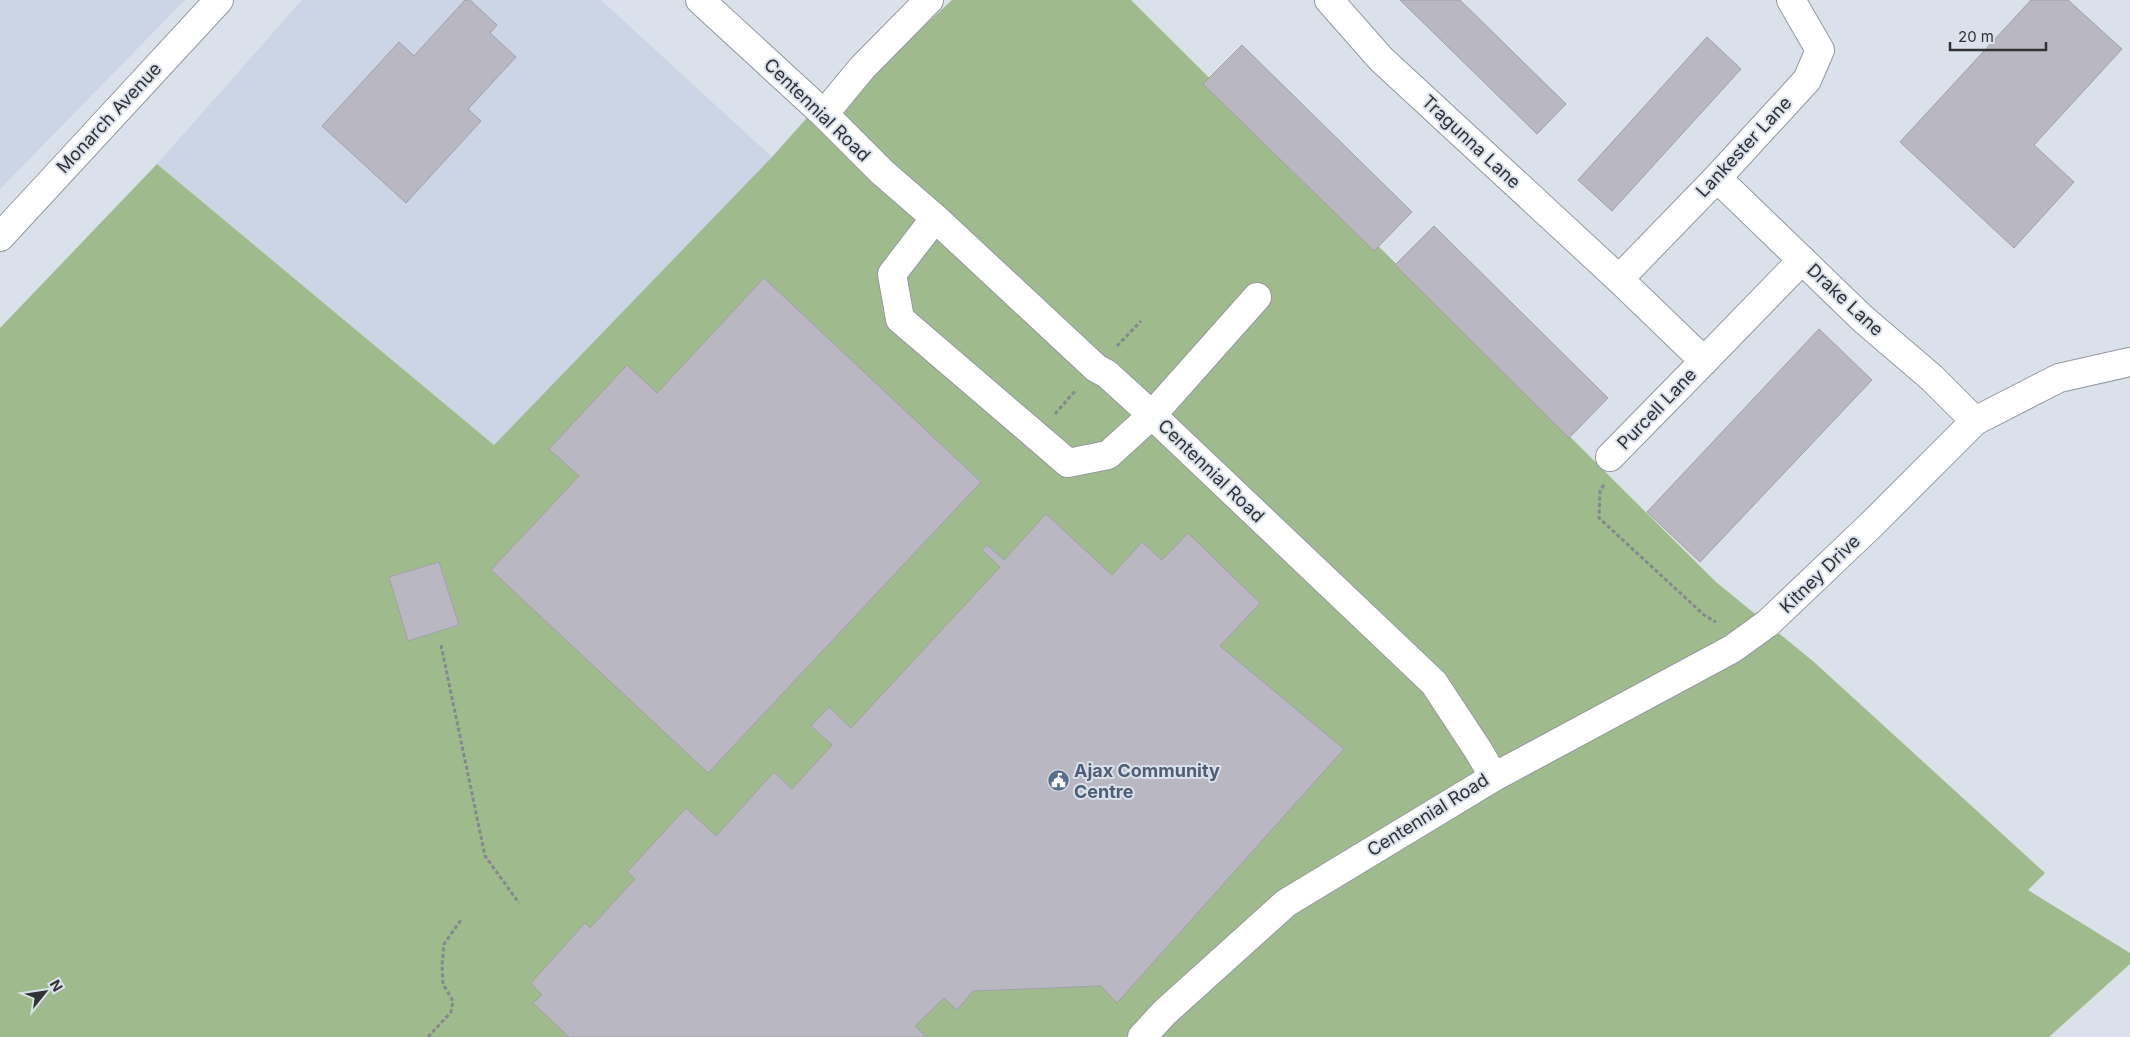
<svg xmlns="http://www.w3.org/2000/svg" width="2130" height="1037" viewBox="0 0 2130 1037" font-family="Inter,sans-serif">
	<rect width="100%" height="100%" fill="#dbe1ea"/>
	<g fill="#ccd5e5">
		<path d="M0 0H185L0 189Z"/>
		<path d="M302 0H601L772 157 494 445 157 164Z"/>
	</g>
	<path fill="#9fbb8d" d="M952 0H1131L1716 582 1814 662 2045 873 2028 890 2130 953V964L2049 1037H0V328L157 164 494 445 772 157 837 84 850 95Z"/>
	<g fill="#b9b7c1" stroke="#a29fa9">
		<path d="M465 0H470L497 25 490 33 516 57 468 109 481 121 406 203 322 126 399 42 414 56Z"/>
		<path d="M1400 0H1460L1566 104 1537 134Z"/>
		<path d="M2031 0H2068L2122 49 2034 145 2074 182 2014 248 1900 142Z"/>
		<path d="M1707 37 1741 69 1612 211 1578 180Z"/>
		<path d="M1242 45 1412 212 1374 251 1203 84Z"/>
		<path d="M1434 226 1608 398 1569 438 1395 265Z"/>
		<path d="M764 278 981 482 708 773 491 570 579 476 549 449 627 365 657 393Z"/>
		<path d="M1819 329 1872 380 1700 562 1647 512Z"/>
		<path d="M1046 514 1112 575 1142 542 1162 560 1188 533 1260 603 1220 646 1344 749 1117 1003 1101 986 973 991 957 1010 944 998 915 1026 926 1037H569L533 1003 542 995 531 983 585 923 590 928 635 879 627 872 686 808 716 836 774 772 792 789 832 745 811 726 829 707 851 728 1000 567 982 550 987 545 1004 560Z"/>
		<path d="M439 562 459 625 408 641 389 577Z"/>
	</g>
	<g fill="none" stroke-linecap="round" stroke-linejoin="round">
		<defs>
			<g id="minor">
				<path d="M700 0 824 114 882 172 935 218 1096 368 1107 374 1152 415 1434 683 1478 750 1494 777"/>
				<path d="M1329 0 1381 59 1619 279 1704 361 1802 260"/>
				<path d="M824 114 862 68 929 0"/>
				<path d="M1717 178 1863 319 1932 378 1975 421"/>
				<path d="M935 218 892 274 900 319 1068 463 1108 455 1152 415 1257 297"/>
				<path d="M0 237 219 0"/>
				<path d="M1619 279 1717 178 1807 80 1820 50 1791 0"/>
				<path d="M1610 457 1704 361"/>
				<path d="M1142 1037 1164 1013 1286 903 1494 777 1732 649 1768 623 1871 525 1975 421 2059 378 2130 362"/>
			</g>
		</defs>
		<use href="#minor" stroke="#9499a1" stroke-width="30"/>
		<g stroke="#85898f" stroke-width="3" stroke-dasharray="4 2.5" stroke-linecap="butt">
			<path d="M1117 346 1141 321"/>
			<path d="M1055 414 1076 390"/>
			<path d="M1604 485 1600 490 1599 518 1704 615 1716 622"/>
			<path d="M441 645 485 856 519 903"/>
			<path d="M428 1037 451 1012 453 1001 443 984 442 965 444 944 461 920"/>
		</g>
		<use href="#minor" stroke="#fff" stroke-width="28"/>
	</g>
	<defs>
		<symbol id="civic-disc" viewBox="-11 -11 22 22"><circle r="9.5" fill="#5c6f8a" stroke="#dbe1ea"/><path d="M-.6-6.5H3V-4.5H.6V-3L4-1V1h2V6H-6V1h2V-1L-.6-3ZM-1.2 2.5V6h2.4V2.5Z" fill="#fff"/></symbol>
	</defs>
	<g fill-rule="evenodd">
		<use href="#civic-disc" x="1046" y="768" width="25" height="25"/>
	</g>
	<g text-anchor="middle" stroke-width="4" stroke-linejoin="round" paint-order="stroke">
		<g font-size="18" fill="#303236" stroke="#dbe1ea">
			<text transform="translate(817 110) rotate(44)" y="6">Centennial Road</text>
			<text transform="translate(109 118) rotate(-47)" y="6">Monarch Avenue</text>
			<text transform="translate(1471 142) rotate(43)" y="6">Tragunna Lane</text>
			<text transform="translate(1744 147) rotate(-47)" y="6">Lankester Lane</text>
			<text transform="translate(1845 300) rotate(43)" y="6">Drake Lane</text>
			<text transform="translate(1657 409) rotate(-46)" y="6">Purcell Lane</text>
			<text transform="translate(1211 471) rotate(44)" y="6">Centennial Road</text>
			<text transform="translate(1820 574) rotate(-44)" y="6">Kitney Drive</text>
			<text transform="translate(1428 815) rotate(-32)" y="6">Centennial Road</text>
		</g>
		<g font-size="18" font-weight="bold" fill="#4e5e75" stroke="#dbe1ea" text-anchor="start">
			<text x="1074" y="777">Ajax Community<tspan x="1074" dy="21">Centre</tspan></text>
		</g>
	</g>
	<g transform="translate(45 992) rotate(60)" stroke="#dbe1ea" stroke-width="4" paint-order="stroke">
	<path d="M0-4L9 19L0 12L-9 19Z" fill="#303236"/>
	<text y="-8" font-size="14" font-weight="bold" text-anchor="middle" fill="#303236">N</text>
	</g>
	<path d="M1950 42v8h96v-8" fill="none" stroke="#303236" stroke-width="2.5"/>
	<text x="1958" y="42" font-size="15" fill="#303236" stroke="#dbe1ea" stroke-width="4" paint-order="stroke">20 m</text>
</svg>
